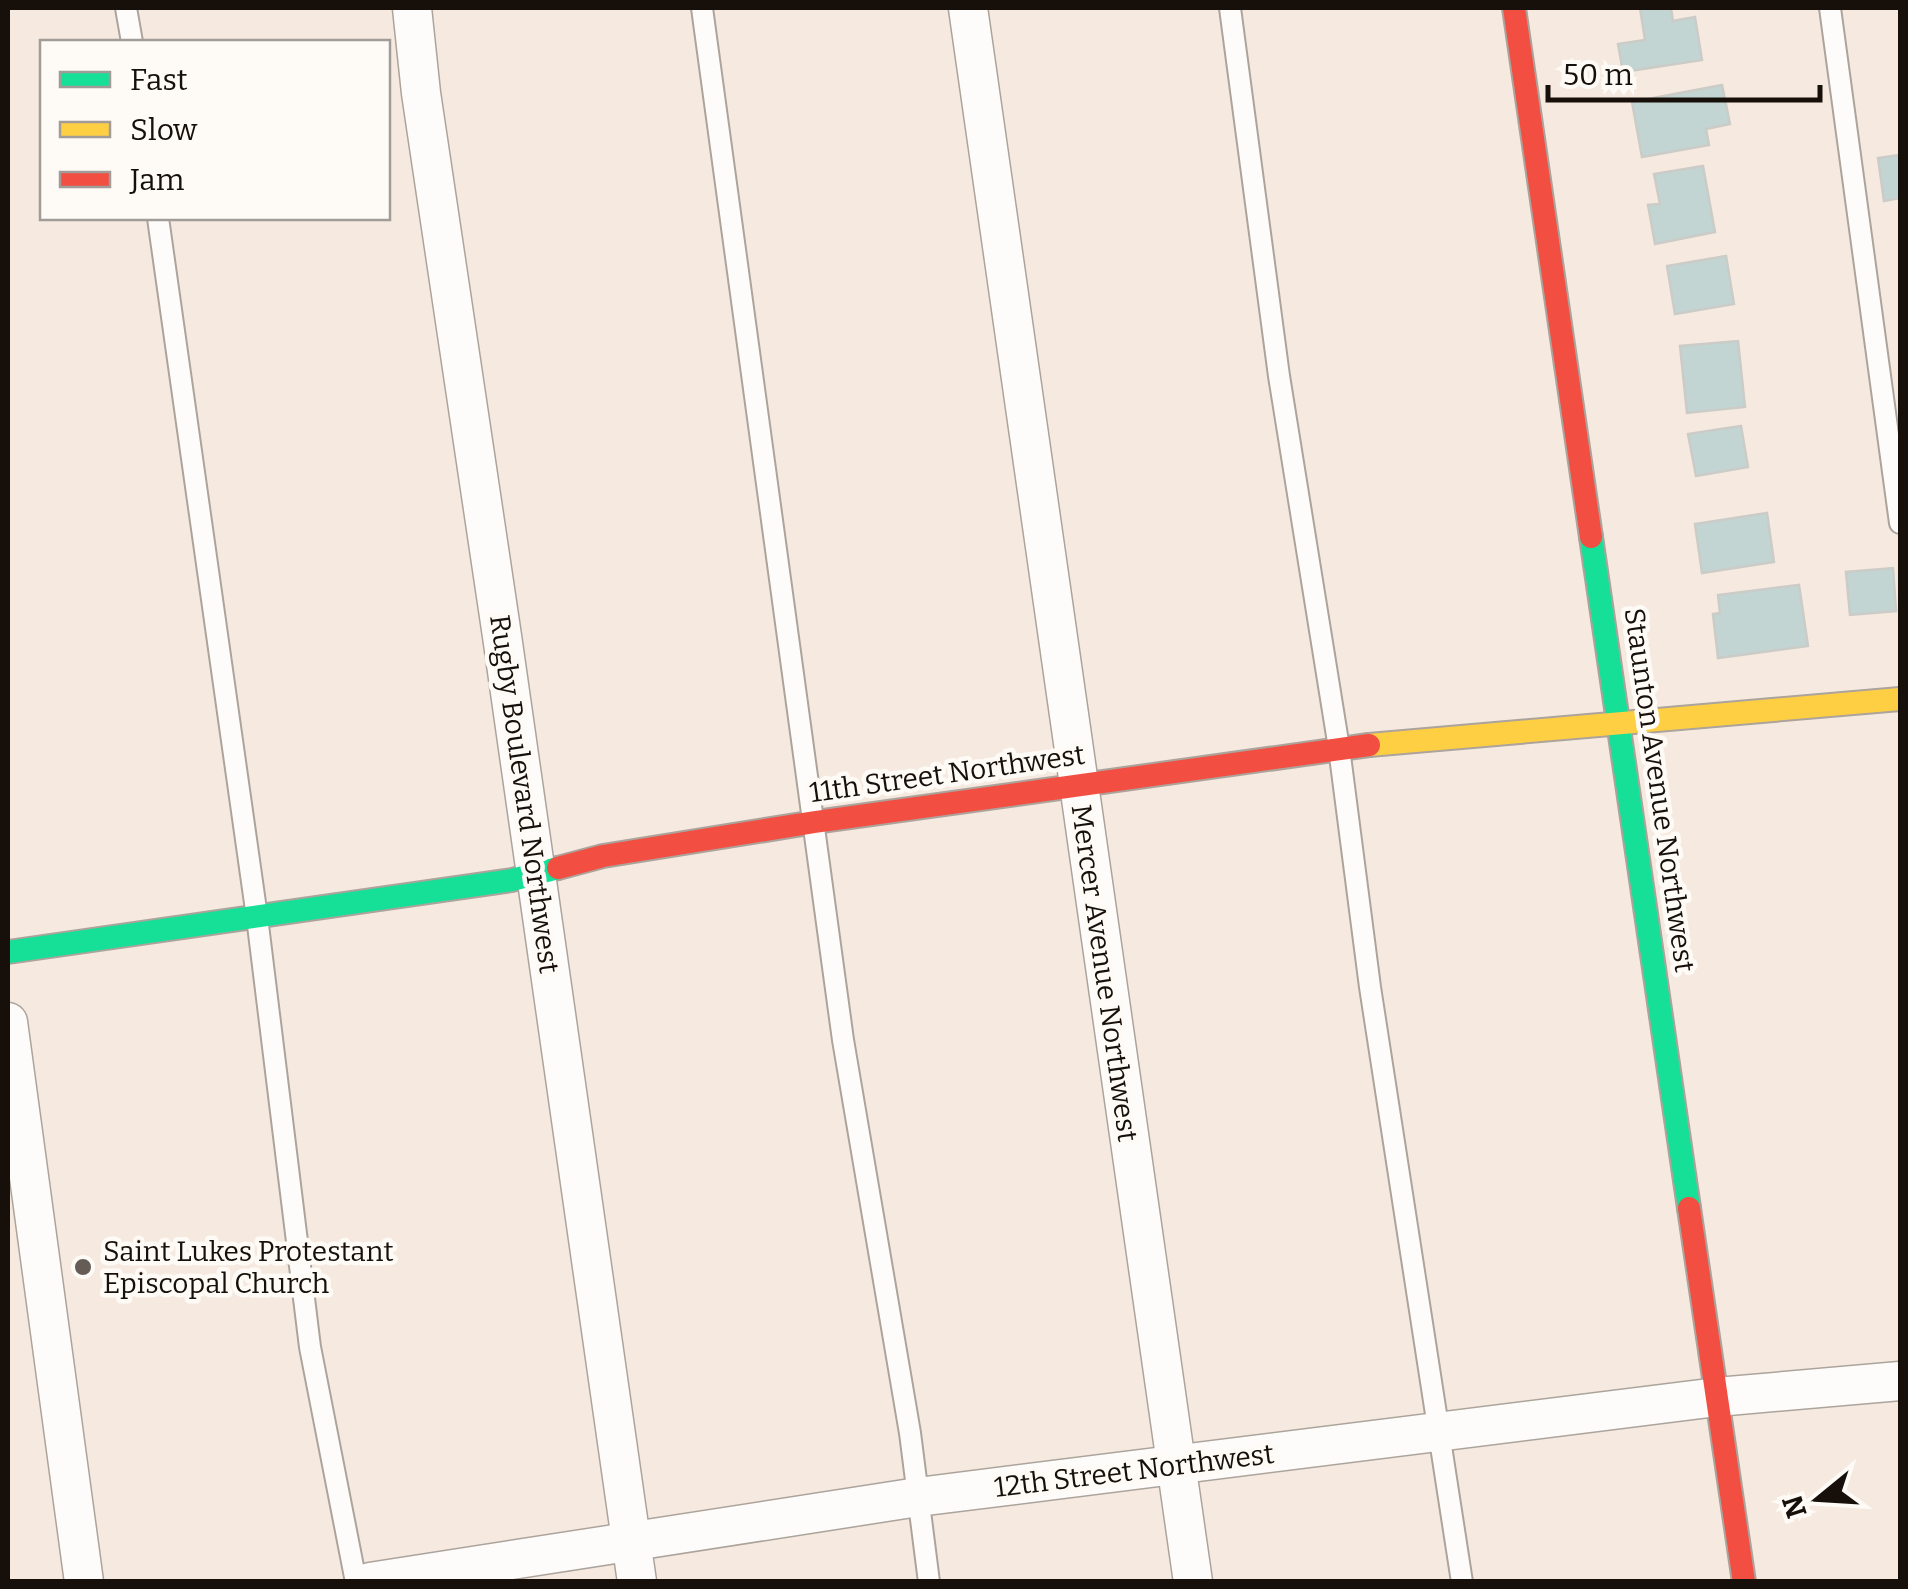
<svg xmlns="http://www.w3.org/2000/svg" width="1908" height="1589" viewBox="0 0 1908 1589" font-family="Bitter,serif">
	<rect width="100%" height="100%" fill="#f6eae0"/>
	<g fill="#c2d5d3" stroke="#cbcbc7" stroke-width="2.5">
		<path d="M1640 8H1671L1673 21 1695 17 1702 60 1623 72 1618 44 1645 40Z"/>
		<path d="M1722 85 1730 124 1706 129 1709 145 1642 157 1632 102Z"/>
		<path d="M1900 155V198L1884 201 1878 158Z"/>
		<path d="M1703 166 1715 232 1655 244 1648 205 1660 204 1654 174Z"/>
		<path d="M1726 256 1734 304 1675 314 1667 266Z"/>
		<path d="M1738 341 1745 407 1687 413 1680 346Z"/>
		<path d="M1741 426 1748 467 1696 476 1688 434Z"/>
		<path d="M1767 513 1774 562 1702 573 1695 524Z"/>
		<path d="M1893 568 1896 611 1850 615 1846 572Z"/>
		<path d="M1799 585 1808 646 1718 658 1713 614 1720 613 1718 595Z"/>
	</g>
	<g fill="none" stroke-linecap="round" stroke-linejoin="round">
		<defs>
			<g id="lane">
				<path d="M126 8 132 42"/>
				<path d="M702 8 843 1040 910 1433 929 1582"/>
				<path d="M1230 8 1279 376 1339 748 1370 987 1462 1582"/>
				<path d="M1830 8 1900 523"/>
				<path d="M158 218 257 917 310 1347 356 1582"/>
			</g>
			<g id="street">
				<path d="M412 8 421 93 502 636 637 1582"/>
				<path d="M968 8 1193 1582"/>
				<path d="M8 1022 84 1582"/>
				<path d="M370 1582 918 1497 1717 1397 1900 1381"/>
			</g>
			<g id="fast">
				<path d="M1591 537 1689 1208"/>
				<path d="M8 952 512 880 558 868"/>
			</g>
			<path id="slow" d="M1369 745 1900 699"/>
			<g id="jam">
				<path d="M1514 8 1591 537"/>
				<path d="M558 868 603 856 815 822 1369 745"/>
				<path d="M1689 1208 1744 1582"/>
			</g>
		</defs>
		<use href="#lane" stroke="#aca49c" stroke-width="24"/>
		<use href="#street" stroke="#aca49c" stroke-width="41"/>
		<use href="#fast" stroke="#aca49c" stroke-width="26"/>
		<use href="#slow" stroke="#aca49c" stroke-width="26"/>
		<use href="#jam" stroke="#aca49c" stroke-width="26"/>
		<use href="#lane" stroke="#fefcfa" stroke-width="20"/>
		<use href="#street" stroke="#fefcfa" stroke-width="38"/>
		<use href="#fast" stroke="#16e098" stroke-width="22"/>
		<use href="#slow" stroke="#ffcf43" stroke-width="22"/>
		<use href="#jam" stroke="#f24e42" stroke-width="22"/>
	</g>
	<circle fill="#655c55" stroke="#fefaf6" stroke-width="4" cx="83" cy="1267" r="10"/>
	<g text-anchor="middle" stroke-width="9" stroke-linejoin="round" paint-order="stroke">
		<g font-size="28" fill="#17100a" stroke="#fefaf6">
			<text transform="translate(947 773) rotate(-8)" y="10">11th Street Northwest</text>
			<text transform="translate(1660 790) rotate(82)" y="10">Staunton Avenue Northwest</text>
			<text transform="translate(525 794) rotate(82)" y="10">Rugby Boulevard Northwest</text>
			<text transform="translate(1105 973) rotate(82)" y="10">Mercer Avenue Northwest</text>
			<text transform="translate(1134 1470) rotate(-7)" y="10">12th Street Northwest</text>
		</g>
		<g font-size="28" fill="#17100a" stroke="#fefaf6" text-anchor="start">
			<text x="103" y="1261">Saint Lukes Protestant<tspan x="103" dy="32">Episcopal Church</tspan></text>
		</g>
	</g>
	<rect width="1908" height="1589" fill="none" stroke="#17100a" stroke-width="20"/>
	<rect x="40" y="40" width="350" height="180" fill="#fefaf6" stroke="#a29c98" stroke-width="2.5"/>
	<rect x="60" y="72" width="50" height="15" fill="#16e098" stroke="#a29c98" stroke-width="2.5"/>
	<text x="130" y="90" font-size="30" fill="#17100a">Fast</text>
	<rect x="60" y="122" width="50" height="15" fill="#ffcf43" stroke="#a29c98" stroke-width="2.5"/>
	<text x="130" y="140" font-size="30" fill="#17100a">Slow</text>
	<rect x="60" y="172" width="50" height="15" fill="#f24e42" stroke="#a29c98" stroke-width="2.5"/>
	<text x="130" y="190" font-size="30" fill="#17100a">Jam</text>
	<g transform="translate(1818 1499) rotate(252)" stroke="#fefaf6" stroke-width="8" paint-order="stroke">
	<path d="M0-8L18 38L0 25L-18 38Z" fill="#17100a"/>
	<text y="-15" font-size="28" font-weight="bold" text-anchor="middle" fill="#17100a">N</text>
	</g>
	<path d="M1548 85v15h272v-15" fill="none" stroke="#17100a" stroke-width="5"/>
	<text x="1563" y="85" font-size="30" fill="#17100a" stroke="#fefaf6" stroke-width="8" paint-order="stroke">50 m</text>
</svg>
